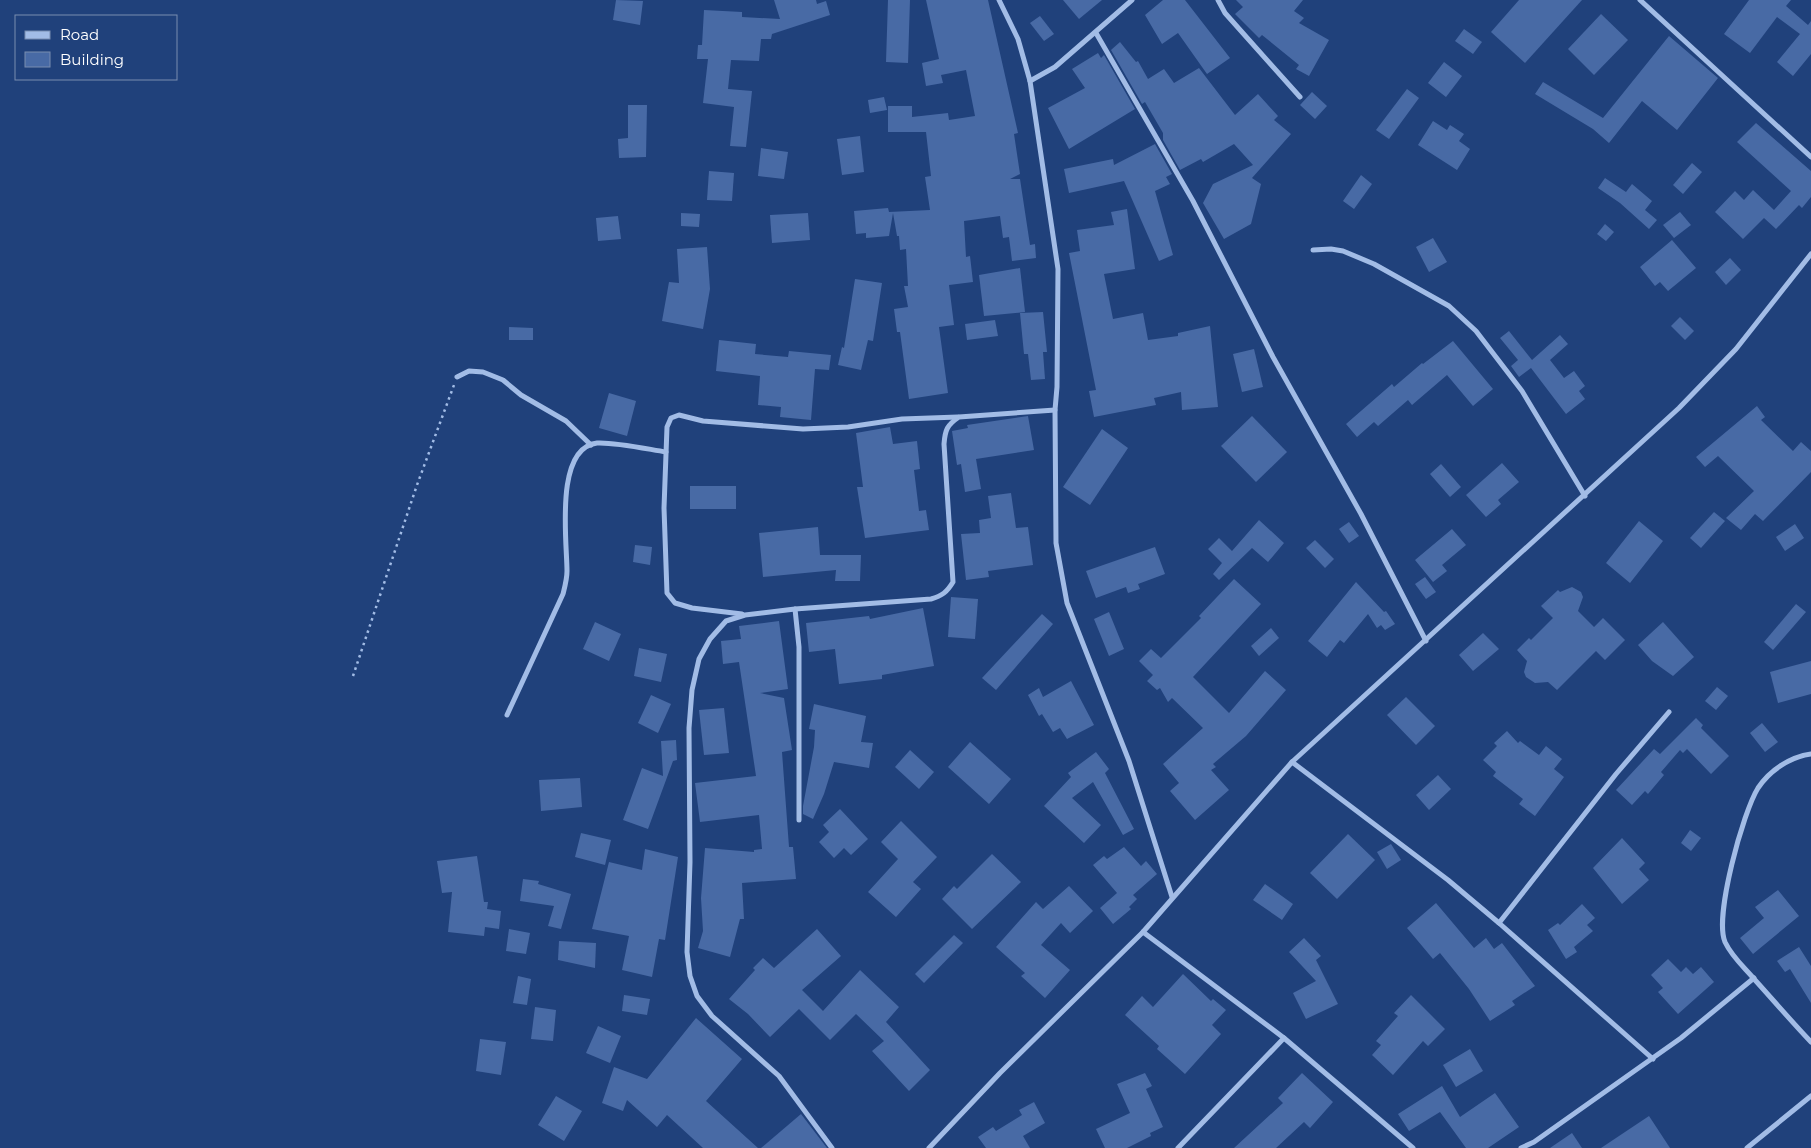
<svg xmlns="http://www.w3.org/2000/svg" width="1811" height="1148" viewBox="0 0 1811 1148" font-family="Montserrat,sans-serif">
	<rect width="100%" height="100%" fill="#20417b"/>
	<g fill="#486aa5">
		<path d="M616 0 643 1 640 25 613 20Z"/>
		<path d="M774 0H816L817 4 826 1 830 15 772 34 771 39H761L759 61 731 60 728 89 752 91 746 147 730 146 734 107 703 103 708 59H697L698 45H702L704 10 742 12V17L780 19Z"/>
		<path d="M888 0H910L908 63 886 62Z"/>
		<path d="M926 0H988L1018 133 1014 134 1020 174 1010 179H1020L1030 245 1035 244 1036 258 1012 261 1009 237 1003 238 1000 216 964 221 966 257 970 256 973 282 949 285 954 325 939 327 948 393 909 399 900 332H897L894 309 908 307 904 286H908L906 249 900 250 899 236H897L893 213 889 236 866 238V233L856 234 854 211 888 208 889 212 930 210 925 177 931 176 926 132H888V106H912V117L948 113 949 120 975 116 966 70 941 75 943 83 926 86 922 63 939 59Z"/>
		<path d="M1063 0H1102L1079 19Z"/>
		<path d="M1163 0H1185L1230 58 1207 74 1178 33 1162 44 1145 15Z"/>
		<path d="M1236 0H1303L1294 11 1304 18 1299 23 1329 40 1309 76 1296 69 1299 65 1262 35 1259 38 1235 14 1243 7Z"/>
		<path d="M1519 0H1582L1525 63 1491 32Z"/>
		<path d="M1749 0H1791L1786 6 1808 25 1811 21V54L1793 76 1777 62 1800 34 1777 17 1750 53 1724 34Z"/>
		<path d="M1601 14 1628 40 1594 75 1568 49Z"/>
		<path d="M1040 16 1054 34 1044 41 1030 23Z"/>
		<path d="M1464 29 1482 42 1473 54 1455 41Z"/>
		<path d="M1669 36 1718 78 1677 130 1642 101 1609 143 1593 129 1535 94 1543 82 1603 118Z"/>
		<path d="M1120 42 1136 62 1138 61 1148 79 1164 69 1174 83 1199 68 1235 115 1258 94 1278 116 1274 120 1291 134 1252 178 1261 184 1251 224 1224 239 1203 203 1213 184 1253 165 1234 144 1203 162 1201 159 1180 170 1163 140V133L1145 102 1142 104 1111 50Z"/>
		<path d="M1098 53 1101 58 1104 55 1135 109 1069 149 1048 108 1085 88 1072 69Z"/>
		<path d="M1444 62 1462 76 1446 97 1428 83Z"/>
		<path d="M1407 89 1419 98 1389 139 1376 130Z"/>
		<path d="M1312 92 1327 106 1315 119 1300 105Z"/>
		<path d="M884 97 887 110 870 113 868 100Z"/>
		<path d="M628 105H647L646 157 619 158 618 139 628 138Z"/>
		<path d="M1433 121 1447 130 1450 125 1464 134 1459 141 1470 149 1457 170 1418 145Z"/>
		<path d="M1756 123 1811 171V197L1802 208 1799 205 1776 229 1764 218 1743 239 1715 212 1735 191 1744 200 1753 190 1774 210 1791 191 1737 142Z"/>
		<path d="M860 136 864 172 842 175 837 139Z"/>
		<path d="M1155 144 1172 174 1166 177 1170 184 1155 191 1173 255 1159 261 1124 181 1069 193 1064 169 1113 159 1114 165Z"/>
		<path d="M761 148 788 152 784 179 758 176Z"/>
		<path d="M1692 163 1702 172 1683 194 1673 185Z"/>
		<path d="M709 171 734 173 732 201 707 200Z"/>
		<path d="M1361 175 1372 184 1354 209 1343 201Z"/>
		<path d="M1605 178 1626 192 1632 184 1652 201 1645 210 1657 220 1649 229 1620 203 1598 188Z"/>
		<path d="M1127 209 1135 269 1104 274 1113 319 1143 313 1148 340 1178 336V333L1210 326 1218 407 1182 410 1181 392 1154 398 1156 405 1094 417 1089 391 1096 390 1069 253 1080 251 1077 230 1114 225 1111 212Z"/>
		<path d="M1680 212 1691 225 1674 238 1663 225Z"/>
		<path d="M681 213 700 214 699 227 681 226Z"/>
		<path d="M808 213 810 240 772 243 770 215Z"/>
		<path d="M618 216 621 239 598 241 596 218Z"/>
		<path d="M1605 224 1614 232 1606 241 1597 234Z"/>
		<path d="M1433 238 1447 262 1429 272 1416 247Z"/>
		<path d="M1672 240 1696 268 1668 291 1660 282 1655 286 1640 267Z"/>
		<path d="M707 247 710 289 703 329 662 321 669 282 679 283 677 249Z"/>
		<path d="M1730 258 1741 270 1726 285 1715 272Z"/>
		<path d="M1020 268 1025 312 984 316 979 275Z"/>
		<path d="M855 279 882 283 873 341 868 340 861 370 838 365 842 347 844 348Z"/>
		<path d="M1043 312 1047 352H1043L1045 379 1031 380 1028 354H1024L1020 313Z"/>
		<path d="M1680 317 1694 331 1685 340 1671 326Z"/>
		<path d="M995 320 998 336 967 340 965 324Z"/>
		<path d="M509 327 533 328V340H509Z"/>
		<path d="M1509 331 1532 360 1560 335 1568 344 1550 360 1564 378 1574 371 1585 386 1579 391 1585 399 1566 414 1531 368 1519 377 1511 366 1518 360 1500 338Z"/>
		<path d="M719 340 756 344 755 354 788 357 789 351 831 355 829 370 815 369 811 420 780 417 781 407 758 405 760 376 716 371Z"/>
		<path d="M1453 341 1493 389 1473 406 1447 375 1412 405 1408 400 1378 426 1374 422 1357 437 1346 424 1392 384 1394 387 1422 363 1423 364Z"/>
		<path d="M1254 349 1263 387 1242 392 1233 354Z"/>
		<path d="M609 393 636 401 627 436 599 428Z"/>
		<path d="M1757 406 1765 417 1761 420 1793 451 1801 442 1811 451V472L1763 521 1755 514 1741 530 1726 518 1754 491 1718 456 1705 467 1696 457Z"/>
		<path d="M1028 416 1034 450 976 459 981 489 965 492 961 464 957 465 952 431 968 428 967 425Z"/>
		<path d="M1252 416 1287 452 1256 482 1221 446Z"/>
		<path d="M890 427 893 444 917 441 920 469 914 470 919 511 926 510 929 530 865 538 857 487H863L856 433Z"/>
		<path d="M1102 429 1128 448 1090 505 1063 487Z"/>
		<path d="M1502 463 1519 482 1498 500 1501 504 1486 517 1466 495Z"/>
		<path d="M1441 464 1461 487 1450 497 1430 474Z"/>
		<rect x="690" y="486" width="46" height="23"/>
		<path d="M1011 493 1016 528 1028 527 1033 565 988 571 989 577 966 580 961 534 980 533 979 520 991 518 988 496Z"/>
		<path d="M1714 512 1725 521 1701 548 1690 538Z"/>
		<path d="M1259 520 1284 543 1268 562 1252 548 1219 580 1213 574 1222 563 1208 549 1219 538 1232 551Z"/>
		<path d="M1639 521 1663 541 1630 583 1606 563Z"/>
		<path d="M1349 522 1359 536 1349 543 1339 529Z"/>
		<path d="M1795 524 1804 538 1785 551 1776 537Z"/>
		<path d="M818 527 820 555H861L860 581H835L836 570 763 577 759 533Z"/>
		<path d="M1452 529 1466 545 1442 565 1447 571 1433 582 1415 560Z"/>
		<path d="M1315 540 1334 559 1325 568 1306 548Z"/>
		<path d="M635 545 652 547 650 565 633 562Z"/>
		<path d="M1155 547 1165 574 1138 584 1140 589 1128 593 1126 587 1096 598 1086 571Z"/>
		<path d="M1425 577 1436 592 1426 599 1415 584Z"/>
		<path d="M1234 579 1261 604 1193 677 1229 713 1265 671 1286 690 1246 736 1213 764 1216 767 1211 770 1229 790 1195 820 1170 791 1179 783 1163 764 1203 728 1172 698 1168 702 1160 688 1157 690 1147 681 1153 675 1139 661 1151 649 1161 658 1201 618 1199 616Z"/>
		<path d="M1356 582 1384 612 1386 611 1395 624 1385 630 1381 625 1377 628 1368 614 1344 643 1340 640 1327 657 1308 641Z"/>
		<path d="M1572 587 1581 592 1583 597 1578 611 1594 627 1603 618 1625 640 1605 660 1596 651 1557 690 1548 682 1535 683 1526 677 1524 672 1527 661 1517 650 1529 638 1531 640 1553 618 1541 606 1558 590 1560 592Z"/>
		<path d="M951 597 978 599 975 639 948 637Z"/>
		<path d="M1796 604 1806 612 1773 650 1764 642Z"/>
		<path d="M923 608 934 666 882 675V679L839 684 835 649 809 652 806 623 869 616 870 619Z"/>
		<path d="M1109 612 1124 649 1109 656 1094 619Z"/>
		<path d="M1042 614 1053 624 996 690 982 678Z"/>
		<path d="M779 621 788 689 760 693 784 698 792 750 782 752 789 847H793L796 879 742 883 744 919H740L730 957 698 948 703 931 701 898 705 848 754 852V850L762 849 759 815 700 822 695 783 756 776 739 662 723 664 721 641 741 639 739 626Z"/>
		<path d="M595 622 621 634 609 661 583 649Z"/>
		<path d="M1663 622 1694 657 1673 676 1652 661 1638 645Z"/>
		<path d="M1271 628 1279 638 1259 656 1251 646Z"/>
		<path d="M1483 633 1499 649 1473 671 1459 655Z"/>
		<path d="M639 648 667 654 661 682 634 676Z"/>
		<path d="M1811 661V694L1778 703 1770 672Z"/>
		<path d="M1071 681 1094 725 1067 739 1060 728 1053 732 1042 714 1039 716 1028 695 1039 688 1043 697Z"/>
		<path d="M1717 687 1728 696 1716 710 1705 701Z"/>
		<path d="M651 695 671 704 658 733 638 723Z"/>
		<path d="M1406 697 1435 726 1416 745 1387 715Z"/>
		<path d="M814 704 866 716 861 742 873 743 869 768 834 762 824 794 813 819 803 814V806L814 747 815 730 809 729Z"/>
		<path d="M724 708 729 753 704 755 699 710Z"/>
		<path d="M1696 718 1703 725 1701 728 1729 756 1711 774 1687 749 1683 753 1680 750 1661 772 1664 775 1648 794 1645 791 1632 805 1616 790 1654 749 1660 754Z"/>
		<path d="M1762 723 1778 742 1765 752 1750 733Z"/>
		<path d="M1507 731 1518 743 1520 741 1539 755 1546 746 1562 759 1554 769 1564 777 1535 816 1519 804 1523 799 1493 776 1496 772 1483 760 1497 746 1494 743Z"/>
		<path d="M676 740 677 760 673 761 648 829 623 820 642 768 663 776 661 741Z"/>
		<path d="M970 742 1011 779 989 804 948 767Z"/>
		<path d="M910 750 934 772 919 789 895 767Z"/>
		<path d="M1096 752 1109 769 1105 773 1134 829 1123 835 1093 782 1072 798 1101 825 1084 843 1044 806 1071 777 1068 773Z"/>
		<path d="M1438 775 1451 789 1429 810 1416 795Z"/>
		<path d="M580 778 582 807 541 811 539 780Z"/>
		<path d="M840 809 868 839 851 855 844 848 834 858 819 842 829 832 823 825Z"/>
		<path d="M901 821 937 857 913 882 921 889 896 917 868 892 898 859 881 842Z"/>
		<path d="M1690 830 1701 838 1691 851 1681 843Z"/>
		<path d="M581 833 611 840 605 865 575 857Z"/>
		<path d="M1348 834 1375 860 1337 899 1310 873Z"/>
		<path d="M1622 838 1645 863 1639 869 1649 880 1622 904 1593 868Z"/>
		<path d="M1391 844 1401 860 1387 869 1377 852Z"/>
		<path d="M1124 847 1141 866 1146 861 1157 874 1133 895 1137 899 1129 907 1131 909 1113 924 1100 908 1117 893 1093 865 1104 856 1107 859Z"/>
		<path d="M645 849 678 857 665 940 659 939 652 977 622 970 629 936 592 929 609 862 642 870Z"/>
		<path d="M992 854 1021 882 972 929 942 899 954 886 957 889Z"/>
		<path d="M477 856 484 902H488L487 909 501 911 499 929 485 927 484 936 448 932 452 892 442 893 437 861Z"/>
		<path d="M523 879 539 881 538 884 571 894 561 929 548 926 554 906 520 901Z"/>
		<path d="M1265 884 1293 904 1282 920 1253 900Z"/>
		<path d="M1069 886 1093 911 1070 933 1061 923 1041 945 1070 970 1045 998 1021 976 1025 973 996 947 1036 902 1043 909Z"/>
		<path d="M1778 890 1799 916 1753 954 1740 938 1764 918 1755 907Z"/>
		<path d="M1436 903 1474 948 1486 938 1494 949 1502 943 1535 986 1512 1001 1515 1005 1490 1021 1469 989 1440 953 1433 959 1407 928Z"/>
		<path d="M1582 904 1595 918 1587 925 1593 931 1574 947 1577 952 1566 959 1548 930 1558 923 1560 925Z"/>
		<path d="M509 929 530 933 526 954 506 951Z"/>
		<path d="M817 929 841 956 802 990 823 1011 860 970 899 1007 886 1022 930 1070 909 1091 872 1051 884 1041 856 1014 830 1040 799 1009 770 1037 748 1014 729 999 755 970 753 968 763 958 774 968Z"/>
		<path d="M954 935 963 943 924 983 915 974Z"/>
		<path d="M1304 938 1321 956 1316 960 1338 1004 1306 1019 1293 993 1316 981 1289 952Z"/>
		<path d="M559 941 596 943 595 968 558 960Z"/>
		<path d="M1799 947 1811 966V1003L1790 969 1785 972 1777 961Z"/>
		<path d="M1668 959 1681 972 1686 967 1693 974 1701 967 1714 982 1678 1014 1658 992 1663 988 1651 975Z"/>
		<path d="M1183 974 1211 1001 1213 999 1226 1010 1212 1025 1221 1034 1185 1074 1157 1049 1159 1046 1125 1015 1142 996 1153 1007Z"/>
		<path d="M518 976 531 979 527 1005 513 1003Z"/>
		<path d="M624 995 650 999 647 1015 622 1011Z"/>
		<path d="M1411 995 1445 1029 1428 1046 1423 1041 1393 1075 1372 1055 1381 1045 1376 1041 1398 1016 1394 1013Z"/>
		<path d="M535 1007 556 1010 553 1041 531 1039Z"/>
		<path d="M696 1018 742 1059 706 1101 758 1148H703L667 1115 657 1127 627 1100 623 1111 602 1103 614 1067 647 1079Z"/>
		<path d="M598 1026 621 1036 610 1063 586 1053Z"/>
		<path d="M480 1039 506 1042 501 1075 476 1071Z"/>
		<path d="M1470 1049 1483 1071 1456 1087 1443 1065Z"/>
		<path d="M1145 1073 1152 1086 1146 1089 1163 1127 1150 1133 1151 1136 1127 1148H1105L1096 1129 1130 1113 1117 1084Z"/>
		<path d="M1302 1073 1333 1102 1310 1128 1304 1122 1276 1148H1234L1283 1103 1278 1098Z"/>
		<path d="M1442 1086 1460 1117 1495 1093 1519 1127 1488 1148H1466L1440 1112 1409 1131 1398 1114Z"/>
		<path d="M556 1096 582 1111 564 1141 538 1125Z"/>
		<path d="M1034 1102 1045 1123 1023 1136 1030 1148H986L978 1137 993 1127 996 1131 1022 1115 1019 1110Z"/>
		<path d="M801 1114 827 1148H761Z"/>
		<path d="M1649 1116 1670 1148H1601Z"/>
		<path d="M1572 1133 1582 1148H1550Z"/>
	</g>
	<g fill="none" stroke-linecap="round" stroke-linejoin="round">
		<path stroke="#a2bce6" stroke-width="2.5" stroke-dasharray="2.5 4" stroke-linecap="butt" d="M353 676 417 485 454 385"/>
		<g stroke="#a2bce6" stroke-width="5">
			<path d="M999 0 1018 39 1030 81 1058 269 1057 387 1055 410 1056 543 1067 603 1129 761 1172 897"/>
			<path d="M1218 0 1225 13 1300 97"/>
			<path d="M1640 0 1811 157"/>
			<path d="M1096 33 1193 201 1273 357 1361 514 1426 641"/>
			<path d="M1030 81 1055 67 1132 0"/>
			<path d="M1313 250 1331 249 1343 251 1374 264 1449 306 1476 331 1522 391 1585 496"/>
			<path d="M457 377 469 371 483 372 503 380 521 395 566 421 591 445"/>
			<path d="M795 609 799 647V820"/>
			<path d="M742 614 692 608 675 603 667 593 664 508 667 427 671 418 679 415 703 421 803 429 848 427 902 419 958 417"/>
			<path d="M507 715 563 594C565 586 567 579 567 571 567 542 554 448 597 443 615 442 647 449 666 452"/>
			<path d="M1811 754C1790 757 1770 770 1758 788 1743 812 1714 917 1725 942 1732 957 1744 967 1755 980 1774 1001 1792 1022 1811 1042"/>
			<path d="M1292 762 1448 880 1499 923 1653 1059"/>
			<path d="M1499 923 1616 774 1669 712"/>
			<path d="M1143 932 1284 1038 1413 1148"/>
			<path d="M832 1148 779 1076 712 1016 697 996 690 976 687 952 690 862 689 728 692 690 699 659 710 639 726 621 745 615 795 609 931 599C942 596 947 592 953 582L944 444C945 430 947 425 959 417L1055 410"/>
			<path d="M929 1148 1000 1073 1143 932 1292 762 1679 408 1736 349 1811 254"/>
			<path d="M1178 1148 1284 1038"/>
			<path d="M1521 1148 1534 1142 1681 1038 1754 978"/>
			<path d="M1747 1148 1811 1096"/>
		</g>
	</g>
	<rect x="15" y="15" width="162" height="65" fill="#20417b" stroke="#798db0"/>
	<rect x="25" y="31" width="25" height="8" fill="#a2bce6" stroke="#798db0"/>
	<text x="60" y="40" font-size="15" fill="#ffffff">Road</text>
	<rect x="25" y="52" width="25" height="15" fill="#486aa5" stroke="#798db0"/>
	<text x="60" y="65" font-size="15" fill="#ffffff">Building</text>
</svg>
